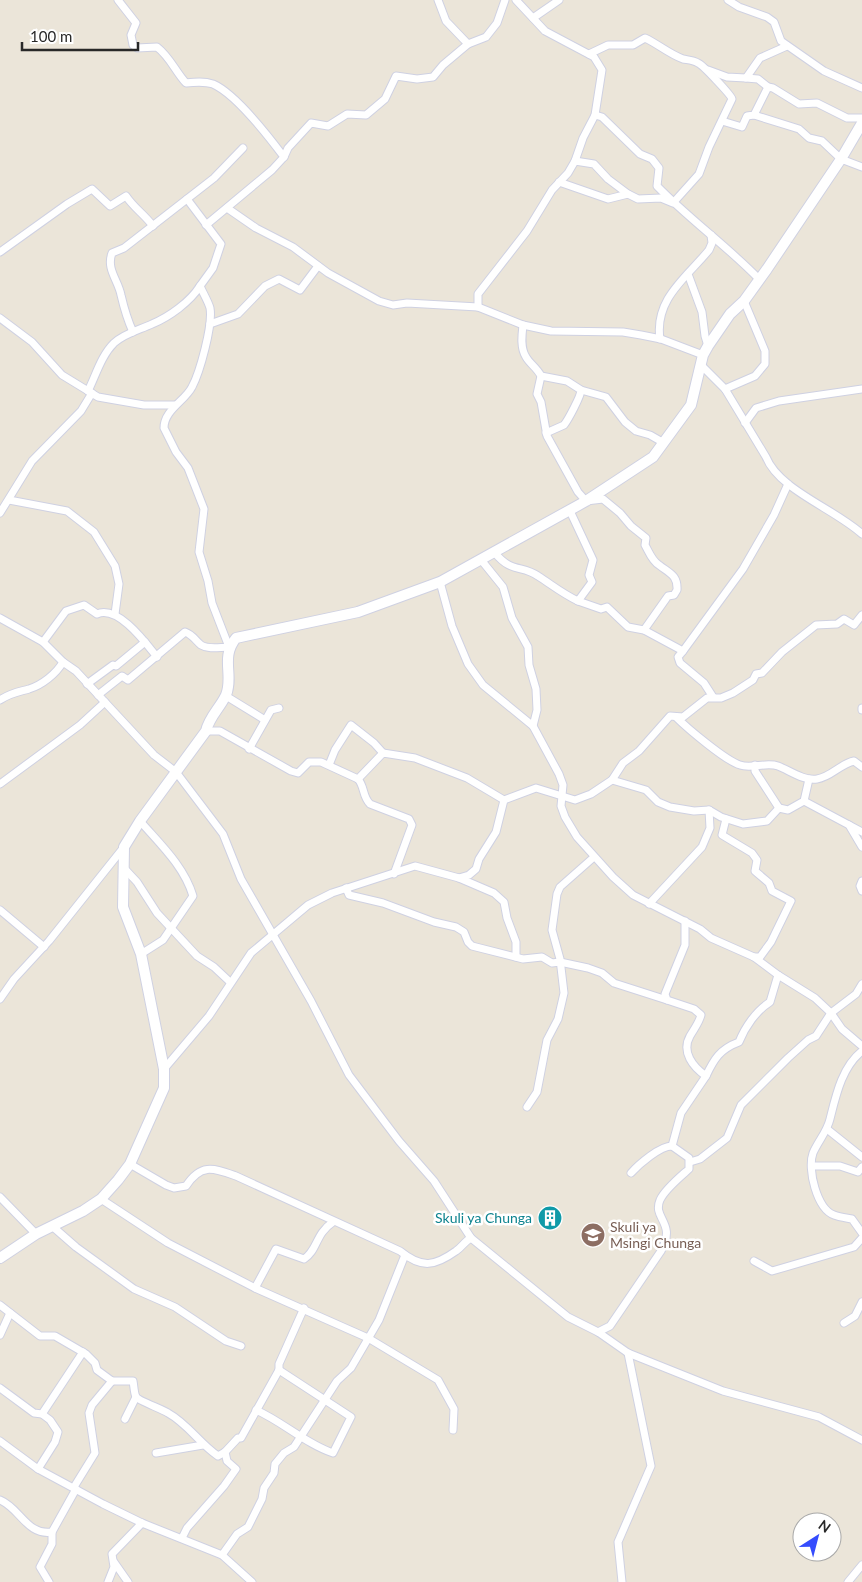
<svg xmlns="http://www.w3.org/2000/svg" width="862" height="1582" viewBox="0 0 862 1582" font-family="Lato,sans-serif">
	<rect width="100%" height="100%" fill="#ebe5d9"/>
	<g fill="none" stroke-linecap="round" stroke-linejoin="round">
		<defs>
			<g id="street">
				<path d="M118 0 136 23 131 35 133 45 137 48 157 47C170 57 175 71 186 83 195 82 204 81 213 84 236 94 269 137 284 157L272 170 206 225"/>
				<path d="M438 0 446 21 468 44 486 37 497 23 505 0"/>
				<path d="M728 0 739 7 767 17 774 22 781 41 824 71 862 88"/>
				<path d="M533 18 559 0"/>
				<path d="M708 70 727 77 746 78 760 58 787 46"/>
				<path d="M768 87 773 88 799 104 817 103 847 118H862"/>
				<path d="M595 115 602 117 640 154 652 159 659 168 657 186C689 219 727 246 759 279"/>
				<path d="M754 115 799 129 809 138 822 141 841 159 862 167"/>
				<path d="M722 121 742 127 747 116 754 115 768 87 758 79 746 78"/>
				<path d="M284 157 288 148 311 123 328 126 347 114 366 115 385 99 396 76 417 79 433 77 443 65 468 44"/>
				<path d="M575 161 594 164 608 179 628 194 638 199 661 198 673 203 699 174 709 147 732 99C731 95 703 65 698 63 693 60 688 60 683 59 669 54 658 44 645 38L633 45H608L589 54"/>
				<path d="M559 182 608 199 628 194"/>
				<path d="M227 208 256 228 293 247 328 273 379 301 393 305 407 303 478 307 523 325 551 331 623 332 641 335 661 339 703 355"/>
				<path d="M0 252 67 204 92 189 110 206 126 196C134 208 144 214 153 226"/>
				<path d="M688 274 702 312 705 336 708 346"/>
				<path d="M478 307V294L527 231 552 190 568 173 575 161 583 138 595 115 602 70 594 57 545 31 516 0"/>
				<path d="M0 318 32 342 62 375 98 397 144 405H175"/>
				<path d="M210 324 238 314 265 286 279 279 300 290 318 266"/>
				<path d="M523 325C522 334 520 348 526 357 530 364 537 368 541 376L537 394 541 402 547 436 578 492 586 501 603 499 620 513 631 526 646 538 645 545C649 552 652 561 659 565 669 573 678 575 677 590L674 595 668 596 644 630"/>
				<path d="M133 332C127 319 124 308 121 295 118 280 106 269 112 253L124 248 214 178 243 148"/>
				<path d="M660 339C654 299 687 277 709 250L712 243 711 235"/>
				<path d="M701 365 725 389 766 457C779 490 835 509 862 534"/>
				<path d="M541 376 567 381 581 390C581 396 568 420 564 425L546 433"/>
				<path d="M725 389 755 376 765 364V351L744 301"/>
				<path d="M581 390 606 397 625 422 636 431 650 435 664 443"/>
				<path d="M88 391C96 375 101 356 114 343 125 333 139 330 152 324 169 317 190 302 200 286"/>
				<path d="M745 423 756 408 779 401 862 389"/>
				<path d="M9 500 67 511 94 532 115 566 119 584 115 614"/>
				<path d="M0 513 32 461 81 411 92 393"/>
				<path d="M495 553C511 573 522 565 538 576 552 585 563 594 578 601L592 582 589 575 593 560 570 511"/>
				<path d="M482 561 503 587 512 618 528 647 529 665 536 689 537 710 533 726 559 774 563 785 561 806 565 817 577 837 613 877 633 895 700 929 711 938 754 957 778 975 815 998 831 1013 842 1029 862 1046"/>
				<path d="M440 582 452 626 468 664 483 685 533 726"/>
				<path d="M578 601 601 609 607 607 628 627 644 630 683 651 743 569 774 515 788 484"/>
				<path d="M0 618 43 642 63 662 76 671 154 755 176 772 223 834 241 879 311 1001 349 1075 399 1141 434 1181 471 1238 568 1317 598 1332 628 1353 723 1391 819 1417 862 1440"/>
				<path d="M43 642 66 611 84 605 97 614C118 605 145 642 157 657"/>
				<path d="M683 651 678 657 680 663 704 683 713 697"/>
				<path d="M87 684 113 665 116 666 145 642"/>
				<path d="M98 695 122 676 128 680 185 632C193 635 195 640 201 645 209 650 220 647 229 647L212 603 208 581 199 552 204 509 188 468 176 452 164 428C164 410 185 401 192 387 200 372 213 325 210 308 208 301 203 293 200 286L213 268 221 244 187 199"/>
				<path d="M226 696 265 720"/>
				<path d="M0 700C10 693 18 692 29 689 42 685 56 674 63 662"/>
				<path d="M862 708V710"/>
				<path d="M676 717C687 728 726 761 740 765 751 769 766 762 778 766 789 770 803 781 817 779 831 777 840 764 854 761L862 767"/>
				<path d="M206 731H220L291 771 298 773 309 762H321L358 779 383 753 415 758 467 778 504 800"/>
				<path d="M249 749 271 710 279 708"/>
				<path d="M329 765 335 750 351 725 374 743 383 753"/>
				<path d="M755 765V771L779 808"/>
				<path d="M358 779C365 787 362 796 370 804L409 819 412 825 394 874"/>
				<path d="M612 780 646 790 658 802 670 807 694 811 709 810 721 817 743 824 767 821 779 808 788 810 804 801 809 779"/>
				<path d="M0 784 80 725 105 702"/>
				<path d="M804 801 849 825 862 847"/>
				<path d="M726 819 722 835 752 853 757 860 755 871 769 883 772 891 791 901 771 942 760 957H754"/>
				<path d="M140 821C160 844 184 866 193 896L163 940 141 954"/>
				<path d="M849 825 862 832"/>
				<path d="M123 867 137 882 157 913 197 956 214 967 230 982"/>
				<path d="M459 878 469 875 476 869 479 859 496 832 504 800 536 788 575 800 591 794 612 780 623 763 639 751 670 716 683 717 707 698H721L733 693 753 680 756 674 762 673 782 652 816 625 837 624 844 619 854 625 862 615"/>
				<path d="M862 881 860 886 862 891"/>
				<path d="M346 888 349 895 383 903 434 922 456 927 464 932 468 942 472 946 523 959 542 957 552 963 560 962 588 968 602 973 614 983 667 1000"/>
				<path d="M649 904 702 847 710 828 709 810"/>
				<path d="M0 910 44 947"/>
				<path d="M0 999 14 979 49 941 124 847"/>
				<path d="M862 1051C842 1067 836 1095 830 1119 827 1132 818 1141 813 1153 807 1169 817 1209 834 1215 839 1217 847 1218 852 1219L862 1233"/>
				<path d="M164 1069 209 1016 251 953 308 905 332 893 415 866 459 878 494 893 504 902 507 918 516 942V957"/>
				<path d="M706 1076C714 1059 720 1049 739 1042 745 1027 756 1011 770 1002L778 975"/>
				<path d="M527 1107 537 1092 547 1040 558 1019 564 993 560 959 552 930 557 894 560 887 594 857"/>
				<path d="M827 1129 862 1157"/>
				<path d="M690 1162 700 1159 727 1138 741 1105 788 1058 808 1040 816 1036 831 1013 856 994 862 984"/>
				<path d="M130 1164 166 1185 174 1188 186 1186C201 1163 213 1168 236 1176L400 1251C422 1269 435 1266 456 1251 462 1247 465 1241 471 1238"/>
				<path d="M813 1166H840L858 1172 862 1167"/>
				<path d="M631 1173C639 1164 660 1146 672 1146"/>
				<path d="M0 1197 36 1234"/>
				<path d="M101 1199 168 1243 255 1288 368 1338 438 1380 454 1409 453 1430"/>
				<path d="M52 1226 76 1247 134 1289 175 1307 226 1341 241 1346"/>
				<path d="M754 1261 772 1271 854 1247 862 1238"/>
				<path d="M255 1288 276 1249 304 1259C318 1250 315 1234 333 1222"/>
				<path d="M0 1305 40 1336H55L86 1354 95 1363 97 1370 112 1381H133C134 1386 134 1393 136 1397 139 1401 162 1409 168 1413 188 1424 199 1443 218 1456L225 1452"/>
				<path d="M844 1323 855 1316 862 1302"/>
				<path d="M598 1332 610 1326 661 1251C677 1222 652 1219 660 1200 665 1189 680 1177 689 1169V1158L672 1146 681 1113 706 1076C693 1067 681 1052 690 1036 694 1029 699 1023 701 1015L694 1009 667 1000 665 994 685 945V921"/>
				<path d="M0 1335 10 1313"/>
				<path d="M0 1388 34 1413 42 1414 50 1420 58 1432 55 1442 38 1469"/>
				<path d="M256 1410C283 1422 306 1444 333 1453L351 1417 279 1370"/>
				<path d="M42 1414 83 1352"/>
				<path d="M125 1419 136 1397"/>
				<path d="M0 1441 38 1469 103 1504 142 1523 222 1555 252 1582"/>
				<path d="M156 1453 203 1445"/>
				<path d="M74 1487 95 1453 89 1413 92 1405 112 1381"/>
				<path d="M0 1500C20 1508 27 1536 52 1532"/>
				<path d="M182 1538 187 1528 224 1486 236 1469 227 1461 225 1452 238 1438H241L279 1370V1364L304 1308"/>
				<path d="M222 1555 237 1534 248 1527 262 1499 264 1488 274 1473 275 1464 284 1453 294 1447 337 1381 351 1368 379 1320 405 1255"/>
				<path d="M114 1562 128 1582"/>
				<path d="M49 1582 40 1567 52 1544V1532L76 1489"/>
				<path d="M108 1582 114 1567 112 1554 142 1523"/>
				<path d="M622 1582 618 1542 651 1466 628 1353"/>
				<path d="M848 1582 862 1565"/>
			</g>
			<path id="secondary" d="M0 1258 36 1234 83 1211 101 1199 118 1180 130 1164 164 1088V1069L141 954 123 907 124 847 140 821 206 731C209 717 220 708 226 695 234 675 220 658 236 638L358 612 440 582 586 501 653 457 691 405 703 355 708 346 730 314 744 301 767 269 841 159 862 123"/>
		</defs>
		<use href="#street" stroke="#cfd1e2" stroke-width="9"/>
		<use href="#secondary" stroke="#cfd1e2" stroke-width="12"/>
		<use href="#street" stroke="#fff" stroke-width="7"/>
		<use href="#secondary" stroke="#fff" stroke-width="10"/>
	</g>
	<defs>
		<symbol id="building-disc" viewBox="-11 -11 22 22"><circle r="9.5" fill="#0f9aa8" stroke="#fff"/><path d="M-4-6H4V6H1V3H-1V6H-4ZM-2.5-4.3h1.7v1.8h-1.7ZM.8-4.3h1.7v1.8H.8ZM-2.5-1h1.7V.8h-1.7ZM.8-1h1.7V.8H.8Z" fill="#fff"/></symbol>
		<symbol id="school-disc" viewBox="-11 -11 22 22"><circle r="9.5" fill="#8d6e63" stroke="#fff"/><path d="M0-5L7-2L0 1L-7-2ZM-4 1L0 2.5L4 1V4Q0 6-4 4Z" fill="#fff"/></symbol>
	</defs>
	<g fill-rule="evenodd">
		<use href="#building-disc" x="536" y="1204" width="28" height="28"/>
		<use href="#school-disc" x="579" y="1221" width="28" height="28"/>
	</g>
	<g text-anchor="middle" stroke-width="5" stroke-linejoin="round" paint-order="stroke">
		<g font-size="14" fill="#0d838f" stroke="#fff" text-anchor="end">
			<text x="532" y="1223">Skuli ya Chunga</text>
		</g>
		<g font-size="14" fill="#785e54" stroke="#fff" text-anchor="start">
			<text x="610" y="1232">Skuli ya<tspan x="610" dy="16">Msingi Chunga</tspan></text>
		</g>
	</g>
	<g transform="translate(817 1537) rotate(36)"><circle r="24" fill="#ffffff" stroke="#a9a9a9"/>
	<path d="M0-4L9 19L0 12L-9 19Z" fill="#354cfd"/>
	<text y="-8" font-size="14" font-weight="bold" text-anchor="middle" fill="#282828">N</text>
	</g>
	<path d="M22 42v8h116v-8" fill="none" stroke="#282828" stroke-width="2.5"/>
	<text x="30" y="42" font-size="15" fill="#282828" stroke="#ffffff" stroke-width="4" paint-order="stroke">100 m</text>
</svg>
